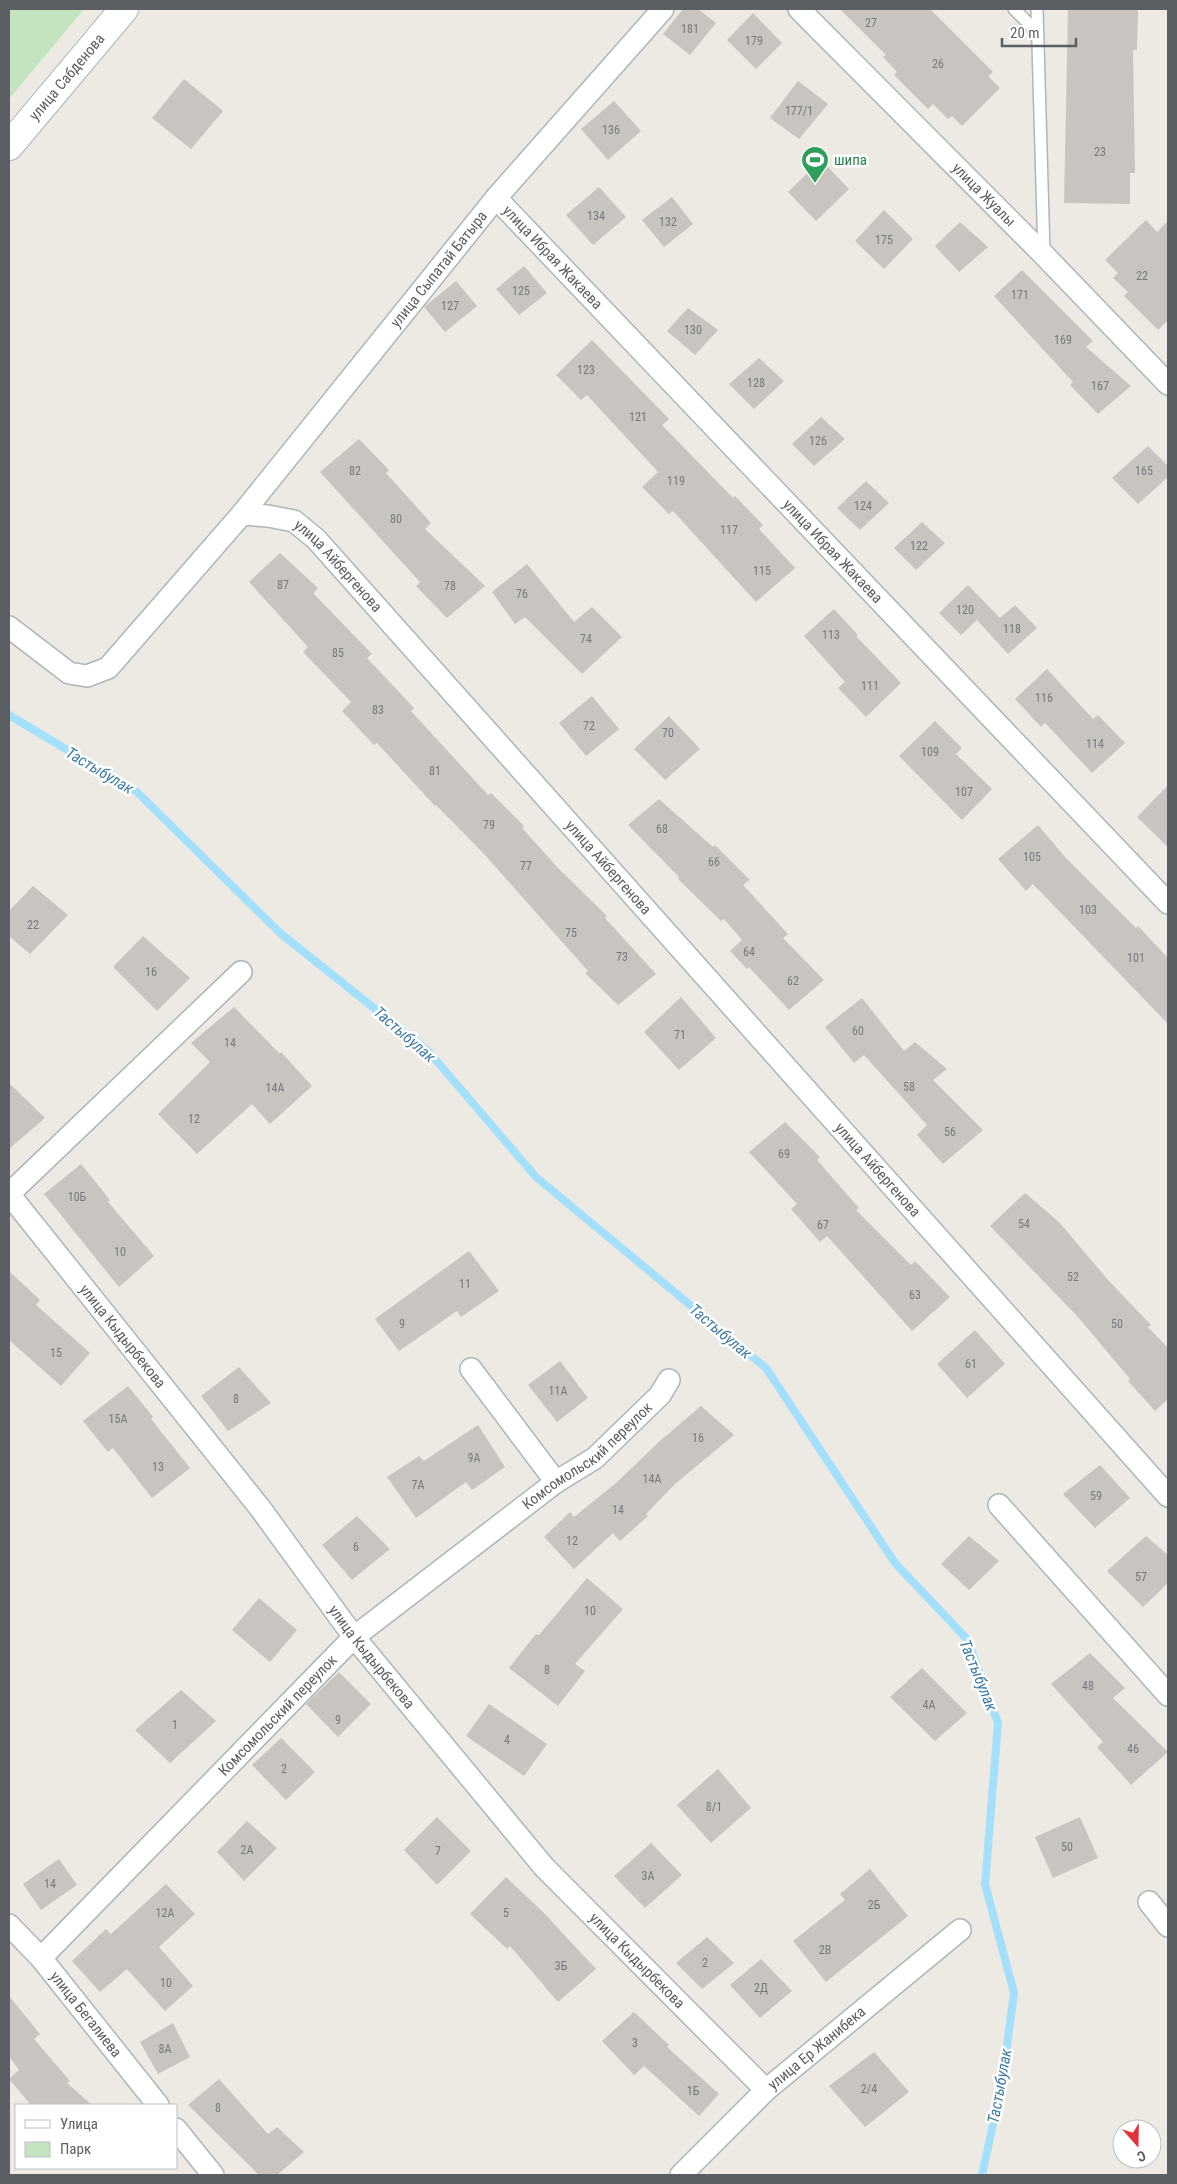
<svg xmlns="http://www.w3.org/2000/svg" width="1177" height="2184" viewBox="0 0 1177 2184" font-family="'Roboto Condensed',sans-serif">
	<rect width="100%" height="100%" fill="#edeae3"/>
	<path fill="#c4e4c0" d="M9 9H84L9 99Z"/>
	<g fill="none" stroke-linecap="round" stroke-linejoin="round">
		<path stroke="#a4dffc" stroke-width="8" d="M9 715 136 791 280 933 429 1052 536 1177 766 1368 895 1563 967 1639 998 1723 985 1884 1014 1993 1002 2082 982 2175"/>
	</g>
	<g fill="#c8c5c0">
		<path d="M683 9H698L716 23 690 55 663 34Z"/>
		<path d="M840 9H930L993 72 988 76 1000 88 962 126 952 116 948 119 933 104 928 109 894 75 897 72 883 57 886 55Z"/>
		<path d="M1068 9H1138L1137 50H1133L1135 173H1130V204L1064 203Z"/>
		<path d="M753 13 782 43 756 69 727 40Z"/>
		<path d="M184 79 223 111 191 149 152 118Z"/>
		<path d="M798 81 828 104 799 139 770 118Z"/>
		<path d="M614 101 641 131 608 160 581 129Z"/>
		<path d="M821 160 849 189 816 221 788 192Z"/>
		<path d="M599 187 626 217 593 245 566 215Z"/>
		<path d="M672 197 693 224 664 247 642 220Z"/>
		<path d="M884 210 913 239 884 269 855 241Z"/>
		<path d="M1146 220 1157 232 1168 221V320L1158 330 1124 296 1128 292 1113 278 1118 273 1105 260Z"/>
		<path d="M960 222 988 247 959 272 935 246Z"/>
		<path d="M524 266 547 293 519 315 496 289Z"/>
		<path d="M1022 270 1093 341 1086 347 1131 386 1098 414 1070 385 1073 382 994 296Z"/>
		<path d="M456 281 477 306 445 332 424 307Z"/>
		<path d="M688 308 718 330 695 355 667 331Z"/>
		<path d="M592 340 669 419 662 425 733 498 735 496 763 525 759 529 795 568 756 602 673 511 669 514 642 487 658 472 587 395 581 400 556 375Z"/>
		<path d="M759 358 784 381 754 409 729 384Z"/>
		<path d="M821 417 845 439 814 466 792 444Z"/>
		<path d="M359 439 389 470 386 473 431 523 425 529 485 586 447 618 416 586 420 582 320 472Z"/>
		<path d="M1148 446 1168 466V477L1138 504 1112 478Z"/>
		<path d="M866 481 889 503 860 530 837 508Z"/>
		<path d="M922 522 945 543 916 570 894 548Z"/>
		<path d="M280 553 318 588 313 593 372 654 367 658 414 708 411 711 488 795 491 793 524 826 522 828 559 869 607 916 605 918 656 974 618 1005 585 973 588 971 485 855 436 805 435 806 377 743 374 745 342 711 351 702 303 652 308 647 249 582Z"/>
		<path d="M527 564 574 622 592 607 622 637 582 674 525 617 515 624 492 592Z"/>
		<path d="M968 585 1000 618 1015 605 1037 628 1008 654 977 620 961 635 939 613Z"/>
		<path d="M834 609 858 635 856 636 901 683 866 717 838 688 845 682 804 636Z"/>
		<path d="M1047 669 1093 719 1098 715 1125 743 1092 773 1045 723 1041 727 1015 699Z"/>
		<path d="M592 696 619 729 586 756 559 723Z"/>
		<path d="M669 716 700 749 665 780 634 749Z"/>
		<path d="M935 721 962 748 956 754 992 789 962 820 899 756Z"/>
		<path d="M1168 785V847L1137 817Z"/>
		<path d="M659 799 713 847 715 845 750 880 743 885 788 934 783 938 824 980 789 1010 749 967 747 969 730 951 742 940 724 919 721 921 678 879 679 877 628 825Z"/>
		<path d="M1038 825 1065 857 1136 928 1138 926 1168 958V1024L1033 884 1026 891 998 859Z"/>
		<path d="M33 886 68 915 30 954 9 936V911Z"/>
		<path d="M143 936 190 978 157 1011 113 967Z"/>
		<path d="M681 997 716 1038 679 1070 644 1032Z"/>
		<path d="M862 998 904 1051 915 1042 947 1069 933 1080 983 1130 943 1164 917 1135 927 1125 864 1055 854 1063 825 1027Z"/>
		<path d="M234 1007 280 1054 281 1052 312 1086 270 1124 252 1104 197 1154 158 1114 210 1062 191 1043Z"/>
		<path d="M9 1083 45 1118 9 1149Z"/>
		<path d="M785 1122 820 1157 817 1160 859 1208 856 1210 911 1265 915 1261 950 1297 912 1331 827 1236 820 1242 791 1209 797 1204 749 1152Z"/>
		<path d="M81 1164 110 1200 108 1202 154 1256 119 1287 44 1194Z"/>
		<path d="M1025 1193 1059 1222 1108 1280 1151 1325 1148 1327 1168 1348V1399L1155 1411 1128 1381 1130 1379 1078 1317 990 1226Z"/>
		<path d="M469 1251 499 1291 461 1317 457 1311 399 1351 375 1319Z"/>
		<path d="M9 1271 40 1300 36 1305 90 1353 61 1386 9 1340Z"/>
		<path d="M975 1330 1005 1364 967 1398 937 1364Z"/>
		<path d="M560 1361 588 1398 557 1422 528 1385Z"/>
		<path d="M239 1367 271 1403 228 1431 201 1396Z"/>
		<path d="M128 1386 153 1417 151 1419 190 1468 152 1498 113 1448 108 1452 83 1421Z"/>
		<path d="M701 1406 734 1435 675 1484 646 1514 648 1516 620 1541 613 1533 574 1569 544 1537 570 1512 574 1517 616 1483 661 1440Z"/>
		<path d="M478 1425 505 1467 472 1490 466 1482 416 1518 387 1477 419 1456 424 1461Z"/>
		<path d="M1100 1465 1130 1498 1095 1528 1063 1494Z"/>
		<path d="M357 1516 390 1549 352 1580 322 1545Z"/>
		<path d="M969 1536 999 1561 969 1590 941 1564Z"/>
		<path d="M1146 1536 1168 1555V1583L1143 1607 1107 1571Z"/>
		<path d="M587 1578 623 1609 575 1664 585 1671 558 1706 509 1668 536 1634 539 1635Z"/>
		<path d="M259 1598 297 1630 270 1662 232 1630Z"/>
		<path d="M1090 1653 1125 1688 1113 1698 1168 1752 1131 1785 1097 1747 1103 1742 1051 1684Z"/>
		<path d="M922 1668 967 1713 935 1741 890 1697Z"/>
		<path d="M339 1672 371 1704 338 1737 306 1704Z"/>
		<path d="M181 1690 216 1721 170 1763 135 1730Z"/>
		<path d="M489 1704 547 1744 524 1776 466 1736Z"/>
		<path d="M281 1738 315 1772 286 1800 252 1765Z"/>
		<path d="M718 1769 751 1808 711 1843 677 1805Z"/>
		<path d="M437 1817 471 1851 437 1885 404 1850Z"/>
		<path d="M1080 1817 1098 1858 1053 1878 1035 1837Z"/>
		<path d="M247 1821 277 1848 244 1881 217 1852Z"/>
		<path d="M651 1843 682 1875 645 1908 614 1876Z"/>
		<path d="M59 1859 77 1885 41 1910 23 1884Z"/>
		<path d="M870 1869 908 1916 826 1982 793 1941 845 1900 840 1894Z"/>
		<path d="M506 1877 543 1912 596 1969 558 2002 510 1946 507 1949 470 1914Z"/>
		<path d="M166 1884 195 1914 159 1947 193 1986 165 2011 127 1969 100 1992 72 1961 106 1929 111 1934Z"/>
		<path d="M707 1937 734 1963 702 1989 676 1963Z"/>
		<path d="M761 1959 792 1991 760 2018 730 1985Z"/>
		<path d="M9 1996 40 2034 34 2039 70 2081 67 2083 92 2105H31L9 2079 19 2070 9 2056Z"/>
		<path d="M634 2012 669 2045 667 2047 719 2094 699 2116 644 2066 634 2075 602 2041Z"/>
		<path d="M173 2023 190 2057 158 2074 140 2042Z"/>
		<path d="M874 2052 909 2092 865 2127 829 2086Z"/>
		<path d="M219 2079 268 2134 277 2127 304 2152 277 2175H259L188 2105Z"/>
	</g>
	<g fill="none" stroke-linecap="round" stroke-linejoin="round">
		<defs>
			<g id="lane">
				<path d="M1014 9 1037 32"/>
				<path d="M1037 9 1044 254"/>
			</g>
			<g id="street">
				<path id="s1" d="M799 9 1044 255 1168 384"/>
				<path id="s2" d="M496 198 1168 903"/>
				<path id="s3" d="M242 514 496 198 663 9"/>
				<path id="s4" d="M9 627 69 673 87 676 108 668 242 514 268 516 294 521 316 539 1168 1496"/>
				<path id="s5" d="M9 1194 260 1508 354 1637 544 1867 766 2090"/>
				<path d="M9 1194 241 972"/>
				<path d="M471 1369 556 1482"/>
				<path d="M999 1505 1168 1695"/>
				<path d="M1149 1902 1168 1926"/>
				<path id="s6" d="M9 1925 41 1958 158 2105"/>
				<path id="s7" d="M41 1958 354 1637 556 1482 595 1458 660 1395 669 1380"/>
				<path d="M176 2129 213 2175"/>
				<path id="s8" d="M681 2175 766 2090 960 1930"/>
			</g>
			<g id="secondary">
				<path id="s9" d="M9 146 124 9"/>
			</g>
		</defs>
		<use href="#lane" stroke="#b0b4b8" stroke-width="14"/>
		<use href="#street" stroke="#b0b4b8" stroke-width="24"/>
		<use href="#secondary" stroke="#afb3b8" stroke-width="30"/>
		<use href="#lane" stroke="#fff" stroke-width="11"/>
		<use href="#street" stroke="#fff" stroke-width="21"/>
		<use href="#secondary" stroke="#fff" stroke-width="28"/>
	</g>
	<defs>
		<symbol id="stadium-pin" viewBox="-11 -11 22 30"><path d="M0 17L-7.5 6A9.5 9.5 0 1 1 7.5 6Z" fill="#2e9e5b" stroke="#fff"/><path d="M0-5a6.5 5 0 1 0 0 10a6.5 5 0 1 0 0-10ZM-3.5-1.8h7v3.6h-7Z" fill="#fff"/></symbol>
	</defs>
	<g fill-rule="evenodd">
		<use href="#stadium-pin" x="799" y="144" width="32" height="43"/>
	</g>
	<g text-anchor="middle" stroke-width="5" stroke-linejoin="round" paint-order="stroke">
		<g font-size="12" fill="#76787a">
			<text x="871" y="27">27</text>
			<text x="690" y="33">181</text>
			<text x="754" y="45">179</text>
			<text x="938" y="68">26</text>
			<text x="799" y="115">177/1</text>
			<text x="611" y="134">136</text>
			<text x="1100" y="156">23</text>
			<text x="596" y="220">134</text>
			<text x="668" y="226">132</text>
			<text x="884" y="244">175</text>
			<text x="1142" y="280">22</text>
			<text x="521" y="295">125</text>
			<text x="1020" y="299">171</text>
			<text x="450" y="310">127</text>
			<text x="693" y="334">130</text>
			<text x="1063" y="344">169</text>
			<text x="586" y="374">123</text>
			<text x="756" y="387">128</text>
			<text x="1100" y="390">167</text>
			<text x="638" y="421">121</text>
			<text x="818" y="445">126</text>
			<text x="355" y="475">82</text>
			<text x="1144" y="475">165</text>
			<text x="676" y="485">119</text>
			<text x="863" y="510">124</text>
			<text x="396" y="523">80</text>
			<text x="729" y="534">117</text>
			<text x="919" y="550">122</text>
			<text x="762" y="575">115</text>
			<text x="283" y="589">87</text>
			<text x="450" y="590">78</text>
			<text x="522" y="598">76</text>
			<text x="965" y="614">120</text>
			<text x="1012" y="633">118</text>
			<text x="831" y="639">113</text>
			<text x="586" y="643">74</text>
			<text x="338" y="657">85</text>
			<text x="870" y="690">111</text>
			<text x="1044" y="702">116</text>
			<text x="378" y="714">83</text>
			<text x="589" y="730">72</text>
			<text x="668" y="737">70</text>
			<text x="1095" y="748">114</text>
			<text x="930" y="756">109</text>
			<text x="435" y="775">81</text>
			<text x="964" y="796">107</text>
			<text x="489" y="829">79</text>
			<text x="662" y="833">68</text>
			<text x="1032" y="861">105</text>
			<text x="714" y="866">66</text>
			<text x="526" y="870">77</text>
			<text x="1088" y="914">103</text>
			<text x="33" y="929">22</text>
			<text x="571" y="937">75</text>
			<text x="749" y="956">64</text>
			<text x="622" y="961">73</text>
			<text x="1136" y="962">101</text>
			<text x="151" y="976">16</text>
			<text x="793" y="985">62</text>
			<text x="858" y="1035">60</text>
			<text x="680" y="1039">71</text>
			<text x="230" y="1047">14</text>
			<text x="909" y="1091">58</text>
			<text x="275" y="1092">14А</text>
			<text x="194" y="1123">12</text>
			<text x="950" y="1136">56</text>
			<text x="784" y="1158">69</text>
			<text x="77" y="1201">10Б</text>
			<text x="1024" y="1228">54</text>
			<text x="823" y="1229">67</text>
			<text x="120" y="1256">10</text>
			<text x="1073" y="1281">52</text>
			<text x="465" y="1288">11</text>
			<text x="915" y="1299">63</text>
			<text x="402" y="1328">9</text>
			<text x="1117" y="1328">50</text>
			<text x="56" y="1357">15</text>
			<text x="971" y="1368">61</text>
			<text x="558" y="1395">11А</text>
			<text x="236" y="1403">8</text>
			<text x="118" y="1423">15А</text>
			<text x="698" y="1442">16</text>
			<text x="474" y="1462">9А</text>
			<text x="158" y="1471">13</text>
			<text x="652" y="1483">14А</text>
			<text x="418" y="1489">7А</text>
			<text x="1096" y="1500">59</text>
			<text x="618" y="1514">14</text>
			<text x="572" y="1545">12</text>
			<text x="356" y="1551">6</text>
			<text x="1141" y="1581">57</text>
			<text x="590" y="1615">10</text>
			<text x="547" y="1674">8</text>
			<text x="1088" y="1690">48</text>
			<text x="929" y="1709">4А</text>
			<text x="338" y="1724">9</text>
			<text x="175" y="1729">1</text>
			<text x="507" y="1744">4</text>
			<text x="1133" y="1753">46</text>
			<text x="284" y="1773">2</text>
			<text x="714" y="1811">8/1</text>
			<text x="1067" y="1851">50</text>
			<text x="247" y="1854">2А</text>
			<text x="438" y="1855">7</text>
			<text x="648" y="1880">3А</text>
			<text x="50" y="1888">14</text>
			<text x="874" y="1909">2Б</text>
			<text x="165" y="1917">12А</text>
			<text x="506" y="1917">5</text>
			<text x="825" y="1954">2В</text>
			<text x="705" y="1967">2</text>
			<text x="561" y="1970">3Б</text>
			<text x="166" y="1987">10</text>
			<text x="761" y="1992">2Д</text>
			<text x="635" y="2047">3</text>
			<text x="165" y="2053">8А</text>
			<text x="869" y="2093">2/4</text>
			<text x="693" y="2095">1Б</text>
			<text x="218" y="2112">8</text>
		</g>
		<g font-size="15" fill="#5b5f63" stroke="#fff">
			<text dy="5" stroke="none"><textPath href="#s9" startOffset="90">улица Сабденова</textPath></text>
			<text dy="5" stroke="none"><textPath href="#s1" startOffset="262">улица Жуалы</textPath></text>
			<text dy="5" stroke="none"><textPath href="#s2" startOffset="82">улица Ибрая Жакаева</textPath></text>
			<text dy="5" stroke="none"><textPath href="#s3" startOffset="314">улица Сыпатай Батыра</textPath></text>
			<text dy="5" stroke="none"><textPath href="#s2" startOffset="488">улица Ибрая Жакаева</textPath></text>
			<text dy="5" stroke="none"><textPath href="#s4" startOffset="436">улица Айбергенова</textPath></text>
			<text dy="5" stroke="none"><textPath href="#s4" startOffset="841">улица Айбергенова</textPath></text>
			<text dy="5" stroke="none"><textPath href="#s4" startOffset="1246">улица Айбергенова</textPath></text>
			<text dy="5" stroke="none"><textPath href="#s5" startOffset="182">улица Кыдырбекова</textPath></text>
			<text dy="5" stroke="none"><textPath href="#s7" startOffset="744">Комсомольский переулок</textPath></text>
			<text dy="5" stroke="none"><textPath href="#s5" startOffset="588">улица Кыдырбекова</textPath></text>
			<text dy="5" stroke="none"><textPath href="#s7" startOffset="339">Комсомольский переулок</textPath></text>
			<text dy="5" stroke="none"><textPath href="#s5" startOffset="992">улица Кыдырбекова</textPath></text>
			<text dy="5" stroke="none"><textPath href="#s6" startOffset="118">улица Бегалиева</textPath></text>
			<text dy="5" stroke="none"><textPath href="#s8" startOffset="186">улица Ер Жанибека</textPath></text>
		</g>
		<g font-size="15" fill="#27864d" stroke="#fff" text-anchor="start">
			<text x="834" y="165">шипа</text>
		</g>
		<g font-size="16" font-style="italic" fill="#407ca4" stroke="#fff">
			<text transform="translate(100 770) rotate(31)" y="6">Тастыбулак</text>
			<text transform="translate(405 1034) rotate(41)" y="6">Тастыбулак</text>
			<text transform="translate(721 1331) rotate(40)" y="6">Тастыбулак</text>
			<text transform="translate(979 1675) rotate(68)" y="6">Тастыбулак</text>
			<text transform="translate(999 2086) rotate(-80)" y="6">Тастыбулак</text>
		</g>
	</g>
	<rect width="1177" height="2184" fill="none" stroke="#5b5f63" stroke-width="20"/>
	<rect x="15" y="2104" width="162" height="65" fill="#ffffff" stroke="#bdbfc1"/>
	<rect x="25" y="2120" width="25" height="8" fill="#ffffff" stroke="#bdbfc1"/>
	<text x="60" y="2129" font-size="15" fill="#5b5f63">Улица</text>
	<rect x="25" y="2142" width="25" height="15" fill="#c4e4c0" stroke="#bdbfc1"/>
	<text x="60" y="2154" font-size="15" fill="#5b5f63">Парк</text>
	<g transform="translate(1137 2144) rotate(160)"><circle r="24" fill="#ffffff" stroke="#bdbfc1"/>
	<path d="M0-4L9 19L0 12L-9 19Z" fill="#e3333a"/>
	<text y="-8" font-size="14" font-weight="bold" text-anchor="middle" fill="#5b5f63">С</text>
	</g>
	<path d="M1002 38v8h74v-8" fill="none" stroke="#5b5f63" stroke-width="2.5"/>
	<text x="1010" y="38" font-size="15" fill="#5b5f63" stroke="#ffffff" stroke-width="4" paint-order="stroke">20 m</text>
</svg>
